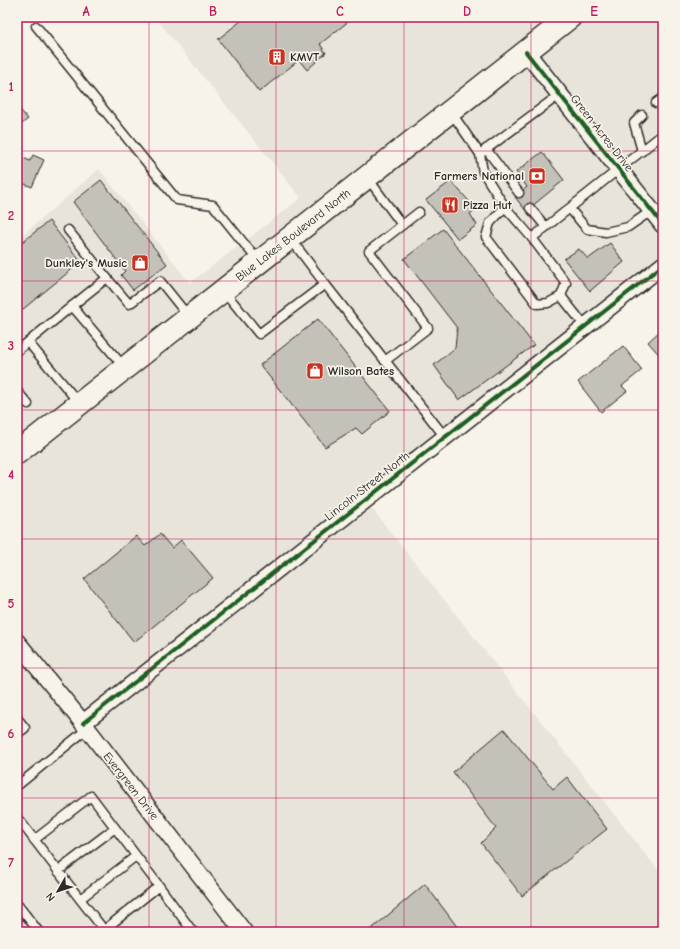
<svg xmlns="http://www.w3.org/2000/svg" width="680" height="949" viewBox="0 0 680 949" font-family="'Comic Neue',sans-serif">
	<rect width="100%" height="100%" fill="#f7f3e8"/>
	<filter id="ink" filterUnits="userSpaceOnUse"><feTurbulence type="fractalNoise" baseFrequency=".025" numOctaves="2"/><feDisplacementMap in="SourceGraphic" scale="8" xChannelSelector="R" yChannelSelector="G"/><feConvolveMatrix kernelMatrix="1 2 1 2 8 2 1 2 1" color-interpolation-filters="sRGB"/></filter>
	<g filter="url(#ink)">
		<path fill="#e8e4da" d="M155 17H663V260L362 496 663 876V932H17V240L99 169 190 283 301 198Z"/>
		<g fill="#c4c1b9" stroke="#2b2b2b">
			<path d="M246 17H354L320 44 326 53 307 70 299 60 259 92 218 39Z"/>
			<path d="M17 106 28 119 17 128Z"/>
			<path d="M542 152 564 180 526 211 515 197 527 187 516 172Z"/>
			<path d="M17 155 30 161 33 155 44 160 32 187 17 181Z"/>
			<path d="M101 180 167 264 133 290 121 275 125 271 73 202Z"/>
			<path d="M451 181 476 209 470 214 477 225 458 239 426 200Z"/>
			<path d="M49 221 81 262 17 314V246Z"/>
			<path d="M443 229 534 345 459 400 434 365 455 348 457 328 404 259Z"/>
			<path d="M610 243 624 262 590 291 564 259 579 249 588 259Z"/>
			<path d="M318 319 390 411 362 434 356 428 325 447 260 365Z"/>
			<path d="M663 328V359L648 342Z"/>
			<path d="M623 346 642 370 622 386 627 391 601 412 578 382Z"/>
			<path d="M160 534 172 548 181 540 213 578 134 642 84 579 136 536 145 546Z"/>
			<path d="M504 729 553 789 567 777 607 829 522 896 481 843 496 828 453 772Z"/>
			<path d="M425 884 461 932H368Z"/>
		</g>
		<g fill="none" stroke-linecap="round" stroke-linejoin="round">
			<defs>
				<g id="lane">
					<path d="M661 17 663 20"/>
					<path d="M36 26 177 200 213 205 259 262"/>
					<path d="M656 103 663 98"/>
					<path d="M451 112 480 154 483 172 505 207 532 238 566 283 561 296 548 303 537 304 486 237 490 223 505 207"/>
					<path d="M642 115 634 123 642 151"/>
					<path d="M486 149 519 193"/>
					<path d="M480 154 559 95"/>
					<path d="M367 177 402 225"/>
					<path d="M530 208 546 227"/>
					<path d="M570 209 587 229 606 232 628 227 651 211"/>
					<path d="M68 230 107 278 72 306"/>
					<path d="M290 238 325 284"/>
					<path d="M532 238 663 134"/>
					<path d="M107 278 129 304 160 281 188 316"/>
					<path d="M224 291 259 334 325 284 445 437"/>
					<path d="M561 296 585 326"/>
					<path d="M28 342 79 403"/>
					<path d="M17 351 72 306 124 367"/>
					<path d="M385 361 428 328 369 251 419 212"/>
					<path d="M17 391 28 404"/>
					<path d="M17 718 25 728 17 734"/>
					<path d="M17 786 87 729"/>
					<path d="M20 821C48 858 76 894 104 930L159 886 91 796 34 840"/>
					<path d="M58 871 115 828"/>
					<path d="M159 886 193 932"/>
					<path d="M80 899 136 856"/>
					<path d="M17 904 39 932"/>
				</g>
				<g id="street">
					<path d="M526 52 663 225"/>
					<path d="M17 642 83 723 244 932"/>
					<path d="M83 723 663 265"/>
				</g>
				<path id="primary" d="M17 453 570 17"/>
			</defs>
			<use href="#lane" stroke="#2b2b2b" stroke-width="11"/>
			<use href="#street" stroke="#2b2b2b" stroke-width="19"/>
			<use href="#primary" stroke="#2b2b2b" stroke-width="25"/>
			<use href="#lane" stroke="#f7f3e8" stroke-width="8"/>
			<use href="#street" stroke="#f7f3e8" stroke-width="16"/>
			<use href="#primary" stroke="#f7f3e8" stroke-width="22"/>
			<defs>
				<g id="cycleway">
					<path d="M526 52 663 225"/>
					<path d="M83 723 663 265"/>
				</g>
			</defs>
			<use href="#cycleway" stroke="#f7f3e8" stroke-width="6"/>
			<use href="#cycleway" stroke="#1b5e20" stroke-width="4"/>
		</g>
	</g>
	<path fill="none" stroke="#c2185b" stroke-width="1" stroke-opacity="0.55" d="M149 17V932M276 17V932M404 17V932M531 17V932M17 151H663M17 281H663M17 410H663M17 539H663M17 668H663M17 798H663"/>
	<defs>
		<symbol id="building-square" viewBox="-11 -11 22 22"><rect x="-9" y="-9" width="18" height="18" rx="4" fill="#c8321e" stroke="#f7f3e8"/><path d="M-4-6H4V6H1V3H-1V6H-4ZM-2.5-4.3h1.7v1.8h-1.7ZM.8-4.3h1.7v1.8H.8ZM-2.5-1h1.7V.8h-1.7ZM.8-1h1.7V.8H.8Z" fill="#fff"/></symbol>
		<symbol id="bank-square" viewBox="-11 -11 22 22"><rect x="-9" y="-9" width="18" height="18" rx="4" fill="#c8321e" stroke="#f7f3e8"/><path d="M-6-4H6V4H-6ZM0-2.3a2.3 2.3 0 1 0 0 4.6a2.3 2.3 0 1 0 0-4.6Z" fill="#fff"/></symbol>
		<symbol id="restaurant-square" viewBox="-11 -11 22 22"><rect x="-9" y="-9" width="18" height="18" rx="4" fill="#c8321e" stroke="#f7f3e8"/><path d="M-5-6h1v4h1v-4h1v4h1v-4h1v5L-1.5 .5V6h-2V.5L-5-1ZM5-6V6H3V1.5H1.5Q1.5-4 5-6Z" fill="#fff"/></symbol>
		<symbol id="shop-square" viewBox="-11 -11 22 22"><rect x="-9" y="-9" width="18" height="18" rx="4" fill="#c8321e" stroke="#f7f3e8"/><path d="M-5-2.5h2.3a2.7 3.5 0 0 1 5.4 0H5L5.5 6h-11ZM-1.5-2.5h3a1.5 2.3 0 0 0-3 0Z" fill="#fff"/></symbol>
	</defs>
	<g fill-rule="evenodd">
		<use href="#building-square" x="267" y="47" width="20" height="20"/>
		<use href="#bank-square" x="527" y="166" width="20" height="20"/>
		<use href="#restaurant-square" x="440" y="195" width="20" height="20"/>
		<use href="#shop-square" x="130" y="253" width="20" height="20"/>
		<use href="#shop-square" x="305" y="361" width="20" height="20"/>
	</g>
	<g text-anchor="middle" stroke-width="3.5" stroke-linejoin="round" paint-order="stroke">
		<g font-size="12" font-weight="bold" fill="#2b2b2b" stroke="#f7f3e8" text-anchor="start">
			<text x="290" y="61">KMVT</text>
			<text x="524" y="180" text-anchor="end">Farmers National</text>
			<text x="463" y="209">Pizza Hut</text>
			<text x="127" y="267" text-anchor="end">Dunkley's Music</text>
			<text x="328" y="375">Wilson Bates</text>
		</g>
		<g font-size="12" fill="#2b2b2b" stroke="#f7f3e8">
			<text transform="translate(602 133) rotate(52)" y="4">Green Acres Drive</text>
			<text transform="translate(293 235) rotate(-38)" y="4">Blue Lakes Boulevard North</text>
			<text transform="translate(367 486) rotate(-38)" y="4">Lincoln Street North</text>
			<text transform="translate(131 786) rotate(52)" y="4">Evergreen Drive</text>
		</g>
	</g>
	<rect width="680" height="949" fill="none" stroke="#f7f3e8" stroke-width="44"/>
	<g transform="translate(58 891) rotate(231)" stroke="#f7f3e8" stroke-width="3" paint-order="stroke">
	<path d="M0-3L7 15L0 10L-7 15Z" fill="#2b2b2b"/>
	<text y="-6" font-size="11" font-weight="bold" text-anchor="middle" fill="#2b2b2b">N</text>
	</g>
	<rect x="22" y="22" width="636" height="905" fill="none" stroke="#c2185b" stroke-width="1.5"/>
	<g font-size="13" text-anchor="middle" font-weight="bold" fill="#c2185b">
		<text x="86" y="16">A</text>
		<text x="213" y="16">B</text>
		<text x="340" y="16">C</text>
		<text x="467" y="16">D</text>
		<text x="594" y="16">E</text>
		<text x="11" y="91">1</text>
		<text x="11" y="220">2</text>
		<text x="11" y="350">3</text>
		<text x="11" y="479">4</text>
		<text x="11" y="608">5</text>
		<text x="11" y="738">6</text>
		<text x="11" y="867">7</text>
	</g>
</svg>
